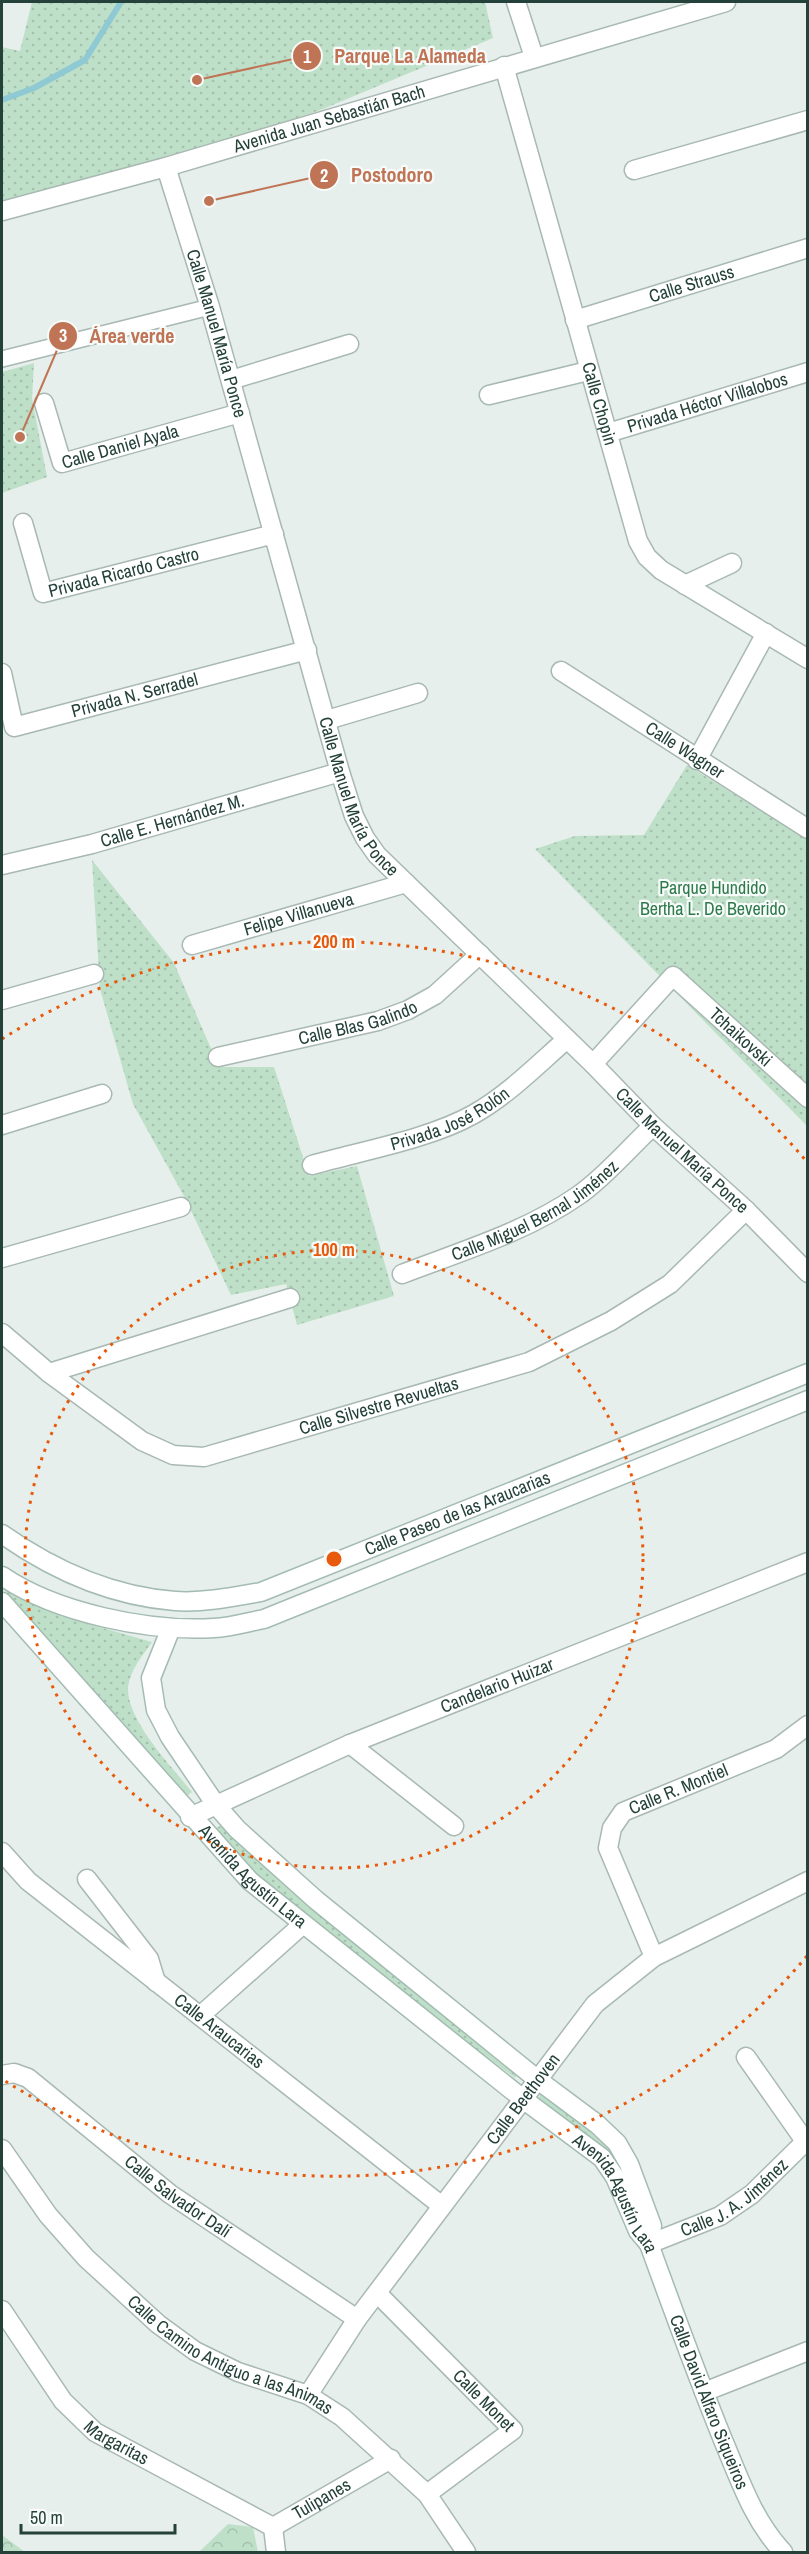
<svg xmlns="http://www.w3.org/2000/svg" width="809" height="2554" viewBox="0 0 809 2554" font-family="'Archivo Narrow',sans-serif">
	<defs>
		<pattern id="grass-dots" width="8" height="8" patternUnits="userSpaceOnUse" patternTransform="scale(1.5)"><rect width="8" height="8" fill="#bfe0c8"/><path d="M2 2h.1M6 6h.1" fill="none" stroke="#a4c1ad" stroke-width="1.8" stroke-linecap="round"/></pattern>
		<pattern id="forest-crowns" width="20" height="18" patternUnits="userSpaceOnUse" patternTransform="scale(1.5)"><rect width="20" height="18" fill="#bfe0c8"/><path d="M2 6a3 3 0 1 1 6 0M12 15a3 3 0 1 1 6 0" fill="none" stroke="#a4c1ad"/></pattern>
	</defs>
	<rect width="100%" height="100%" fill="#e6efeb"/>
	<g fill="url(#grass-dots)">
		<path d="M32 2H485L493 38 323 109 162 165 2 208V47L20 51Z"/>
		<path d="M34 363 32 398 47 477 2 493V372Z"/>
		<path d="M687 765 807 839V1126L535 849 575 836 644 835Z"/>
		<path d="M92 860 174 963 219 1067H274L309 1176 357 1166 394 1296 297 1325 286 1284 231 1295 185 1198 133 1104 100 989Z"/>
		<path d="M2 1588 61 1616 152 1642C143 1655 130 1670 128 1687 126 1720 172 1767 192 1792L183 1799Z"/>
		<path d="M224 1824 299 1897 385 1968 522 2064 515 2078C409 2000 305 1922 210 1831Z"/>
		<path d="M541 2093 615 2147 625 2177 616 2179 536 2103Z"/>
	</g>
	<g fill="url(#forest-crowns)">
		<path d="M228 2524 253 2527 258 2552H199Z"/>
		<path d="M2 2535 25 2552H2Z"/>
	</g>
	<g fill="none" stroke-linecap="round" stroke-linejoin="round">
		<path stroke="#8ec9d4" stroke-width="6" d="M2 100 34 88 85 60 121 2"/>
		<defs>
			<path id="pedestrian" d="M2 359 210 307"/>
			<g id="minor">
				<path d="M516 2 534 57"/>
				<path id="s1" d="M504 66 638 541 647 557 661 570 808 659"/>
				<path id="s2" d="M166 167 210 307 340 772 354 816 365 838 377 855 593 1064 653 1126 746 1210 808 1273"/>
				<path d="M634 170 808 120"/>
				<path id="s3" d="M575 320 808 248"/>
				<path d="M231 380 349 344"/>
				<path d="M489 395 588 371"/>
				<path id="s4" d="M44 403 62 463 240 413"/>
				<path id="s5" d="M608 433 808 372"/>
				<path id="s6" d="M23 523 43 593 274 534"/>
				<path d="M685 585 732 563"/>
				<path id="s7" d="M561 671 808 829"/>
				<path id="s8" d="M2 673 14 727 307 650"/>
				<path d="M327 720 418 693"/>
				<path d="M697 760 766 633"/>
				<path id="s9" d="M2 865 92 844 340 772"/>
				<path id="s10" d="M192 945 406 883"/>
				<path d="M2 1000 94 974"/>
				<path id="s11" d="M218 1057 378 1021 408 1010 435 995 480 954"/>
				<path id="s12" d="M593 1064 673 976 808 1098"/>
				<path d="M2 1125 102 1094"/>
				<path id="s13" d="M312 1165C361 1151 430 1139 474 1114 509 1094 537 1065 567 1039"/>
				<path d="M2 1258 181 1207"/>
				<path id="s14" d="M402 1274C462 1251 526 1232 579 1195 606 1176 629 1148 653 1126"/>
				<path id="s15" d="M2 1333 49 1373 142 1441 173 1455 204 1457 529 1362 611 1321 670 1284 746 1210"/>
				<path d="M49 1373 290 1298"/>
				<path d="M350 1744 454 1826"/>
				<path id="s16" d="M190 1817 350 1744 808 1562"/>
				<path id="s17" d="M2 1852 28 1881 442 2206"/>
				<path d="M87 1879 149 1959 156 1982"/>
				<path id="s18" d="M654 1957 608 1848 612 1828 623 1812 776 1749 808 1725"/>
				<path d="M200 2016 302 1925"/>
				<path d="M746 2057 805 2141"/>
				<path id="s19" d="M2 2075 14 2073 28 2078 170 2194 357 2319"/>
				<path id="s20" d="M649 2244 720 2216 752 2194 808 2139"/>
				<path id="s21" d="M378 2294 513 2430 427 2494"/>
				<path id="s22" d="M2 2310 63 2401 95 2432 273 2527"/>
				<path d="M704 2392 808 2351"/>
				<path id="s23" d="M308 2395 357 2319 595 2004 654 1957 808 1881"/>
				<path id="s24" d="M273 2527 391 2459"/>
				<path d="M273 2527 276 2552"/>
			</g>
			<g id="tertiary">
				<path id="s25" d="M2 211 166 167 726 2"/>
				<path id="s26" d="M2 2149 48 2215 86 2258 158 2324 195 2351 238 2372 308 2395 342 2417 427 2494 466 2552"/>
			</g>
			<g id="secondary">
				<path id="s27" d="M2 1534C53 1570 111 1596 175 1601 203 1603 233 1597 261 1592L808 1373"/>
				<path d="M2 1576C56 1613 149 1632 214 1628 231 1627 248 1622 264 1619L808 1400"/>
				<path id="s28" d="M2 1602 250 1881 523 2099 602 2158 615 2177 638 2231 649 2244C673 2310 697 2376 723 2440 740 2480 753 2520 783 2552"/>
				<path d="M171 1628 151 1678 156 1710 170 1737 216 1805 237 1829 316 1900 538 2080 597 2124 617 2143 629 2164 652 2226 649 2244"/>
			</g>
		</defs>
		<use href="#pedestrian" stroke="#a8b8b2" stroke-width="18"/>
		<use href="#minor" stroke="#a8b8b2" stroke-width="21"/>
		<use href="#tertiary" stroke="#a8b8b2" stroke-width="21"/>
		<use href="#secondary" stroke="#a4bbb3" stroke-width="21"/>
		<use href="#pedestrian" stroke="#fff" stroke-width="15"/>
		<use href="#minor" stroke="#fff" stroke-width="18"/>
		<use href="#tertiary" stroke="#fff" stroke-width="18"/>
		<use href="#secondary" stroke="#fff" stroke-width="18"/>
	</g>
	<g fill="none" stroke="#e8590c" stroke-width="3" stroke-dasharray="3 6">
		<circle cx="334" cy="1559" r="309"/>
		<path d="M807 1956A617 617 0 0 1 2 2079M2 1039A617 617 0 0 1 807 1162"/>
	</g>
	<g text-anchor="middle" stroke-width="4.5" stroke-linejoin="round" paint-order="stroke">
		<g font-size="18" fill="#24423a" stroke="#f7fbf9">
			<text dy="6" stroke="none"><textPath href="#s25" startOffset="340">Avenida Juan Sebastián Bach</textPath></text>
			<text dy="6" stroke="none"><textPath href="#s3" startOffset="122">Calle Strauss</textPath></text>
			<text dy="6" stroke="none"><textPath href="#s2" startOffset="174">Calle Manuel María Ponce</textPath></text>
			<text dy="6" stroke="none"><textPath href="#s5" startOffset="104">Privada Héctor Villalobos</textPath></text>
			<text dy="6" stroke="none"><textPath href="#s1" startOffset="351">Calle Chopin</textPath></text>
			<text dy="6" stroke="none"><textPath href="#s4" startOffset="123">Calle Daniel Ayala</textPath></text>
			<text dy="6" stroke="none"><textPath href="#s6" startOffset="156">Privada Ricardo Castro</textPath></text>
			<text dy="6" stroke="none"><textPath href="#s8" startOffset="180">Privada N. Serradel</textPath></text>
			<text dy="6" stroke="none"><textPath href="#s7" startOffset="147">Calle Wagner</textPath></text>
			<text dy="6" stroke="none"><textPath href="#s2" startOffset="660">Calle Manuel María Ponce</textPath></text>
			<text dy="6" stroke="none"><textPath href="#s9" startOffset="176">Calle E. Hernández M.</textPath></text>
			<text dy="6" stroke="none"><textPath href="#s10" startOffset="111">Felipe Villanueva</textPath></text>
			<text dy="6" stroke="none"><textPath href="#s11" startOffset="144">Calle Blas Galindo</textPath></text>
			<text dy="6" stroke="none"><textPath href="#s12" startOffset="210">Tchaikovski</textPath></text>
			<text dy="6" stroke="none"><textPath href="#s13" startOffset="146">Privada José Rolón</textPath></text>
			<text dy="6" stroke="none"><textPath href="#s2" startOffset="1146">Calle Manuel María Ponce</textPath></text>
			<text dy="6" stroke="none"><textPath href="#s14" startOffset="148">Calle Miguel Bernal Jiménez</textPath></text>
			<text dy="6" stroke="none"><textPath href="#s15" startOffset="424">Calle Silvestre Revueltas</textPath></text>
			<text dy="6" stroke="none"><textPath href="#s27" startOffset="486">Calle Paseo de las Araucarias</textPath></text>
			<text dy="6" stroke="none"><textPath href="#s16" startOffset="334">Candelario Huizar</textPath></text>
			<text dy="6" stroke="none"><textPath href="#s18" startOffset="218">Calle R. Montiel</textPath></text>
			<text dy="6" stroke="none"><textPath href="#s28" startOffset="372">Avenida Agustín Lara</textPath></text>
			<text dy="6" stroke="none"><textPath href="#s17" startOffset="282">Calle Araucarias</textPath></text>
			<text dy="6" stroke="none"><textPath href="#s23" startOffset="366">Calle Beethoven</textPath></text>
			<text dy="6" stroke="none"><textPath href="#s28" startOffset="858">Avenida Agustín Lara</textPath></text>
			<text dy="6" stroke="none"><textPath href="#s20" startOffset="98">Calle J. A. Jiménez</textPath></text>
			<text dy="6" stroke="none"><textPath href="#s19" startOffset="218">Calle Salvador Dalí</textPath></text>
			<text dy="6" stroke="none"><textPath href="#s26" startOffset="314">Calle Camino Antiguo a las Ánimas</textPath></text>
			<text dy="6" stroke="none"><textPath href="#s21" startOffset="150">Calle Monet</textPath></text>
			<text dy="6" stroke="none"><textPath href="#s28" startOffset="1089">Calle David Alfaro Siqueiros</textPath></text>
			<text dy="6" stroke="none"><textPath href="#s22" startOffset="178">Margaritas</textPath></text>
			<text dy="6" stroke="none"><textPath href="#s24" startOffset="56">Tulipanes</textPath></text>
		</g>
		<g font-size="18" fill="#2d7a4b" stroke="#f7fbf9">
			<text x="713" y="894">Parque Hundido<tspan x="713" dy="21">Bertha L. De Beverido</tspan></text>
		</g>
	</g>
	<circle cx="334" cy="1559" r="9" fill="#e8590c" stroke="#f7fbf9" stroke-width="3"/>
	<g font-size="18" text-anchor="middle" font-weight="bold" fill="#e8590c" stroke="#f7fbf9" stroke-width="4.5" stroke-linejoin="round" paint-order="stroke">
		<text x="334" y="948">200 m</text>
		<text x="334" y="1256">100 m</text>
	</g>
	<path fill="none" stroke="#c07456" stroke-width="2" d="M197 80L307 56M209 201L324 175M20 437L63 336"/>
	<g fill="#c07456" stroke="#f7fbf9" stroke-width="2">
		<circle cx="197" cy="80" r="6"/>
		<circle cx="209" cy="201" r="6"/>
		<circle cx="20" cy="437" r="6"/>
		<circle cx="307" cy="56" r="15"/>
		<circle cx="324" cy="175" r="15"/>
		<circle cx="63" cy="336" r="15"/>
	</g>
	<g font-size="18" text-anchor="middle" font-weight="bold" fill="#fff">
		<text x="307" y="63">1</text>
		<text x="324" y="182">2</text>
		<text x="63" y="342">3</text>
	</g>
	<g font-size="20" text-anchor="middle" font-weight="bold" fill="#c07456" stroke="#f7fbf9" stroke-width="4.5" stroke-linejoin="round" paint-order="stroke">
		<text x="410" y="63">Parque La Alameda</text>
		<text x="392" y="182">Postodoro</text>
		<text x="132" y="343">Área verde</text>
	</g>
	<rect width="809" height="2554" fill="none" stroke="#24423a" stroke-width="6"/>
	<path d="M21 2524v9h154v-9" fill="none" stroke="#24423a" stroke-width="3"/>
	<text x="30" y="2524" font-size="18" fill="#24423a" stroke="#f7fbf9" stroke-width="4.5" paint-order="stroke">50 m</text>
</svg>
